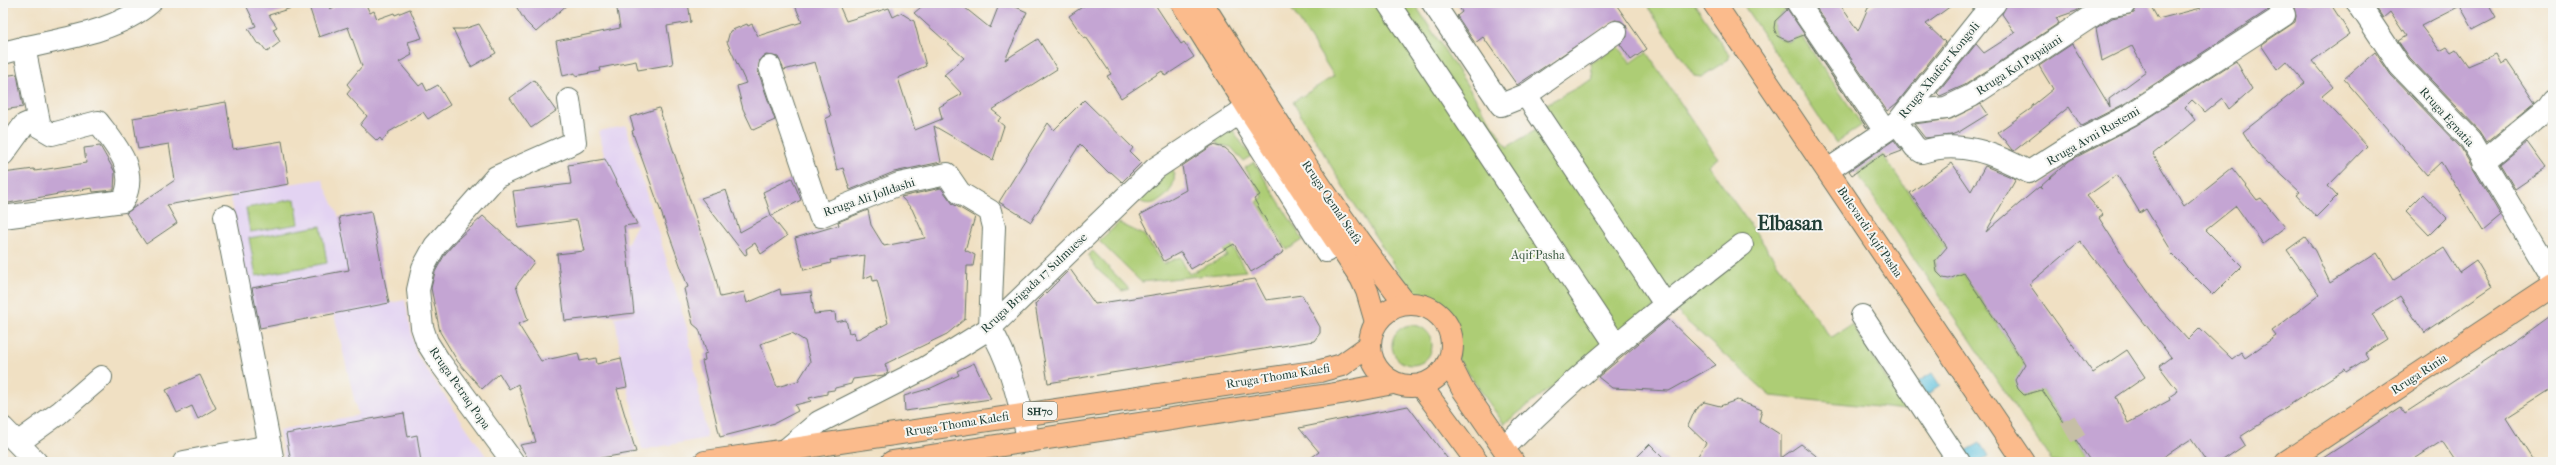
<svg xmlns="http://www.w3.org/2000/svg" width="2556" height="465" viewBox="0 0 2556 465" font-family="'IM FELL French Canon',serif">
	<rect width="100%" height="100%" fill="#f6f6f2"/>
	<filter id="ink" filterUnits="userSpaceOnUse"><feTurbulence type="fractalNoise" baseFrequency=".025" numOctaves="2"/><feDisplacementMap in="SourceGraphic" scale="8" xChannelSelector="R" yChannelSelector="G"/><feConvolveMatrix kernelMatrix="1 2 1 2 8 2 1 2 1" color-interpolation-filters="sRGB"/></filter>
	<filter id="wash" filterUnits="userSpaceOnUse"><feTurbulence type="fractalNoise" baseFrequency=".012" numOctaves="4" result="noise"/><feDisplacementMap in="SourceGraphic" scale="16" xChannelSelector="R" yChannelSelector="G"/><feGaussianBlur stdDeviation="0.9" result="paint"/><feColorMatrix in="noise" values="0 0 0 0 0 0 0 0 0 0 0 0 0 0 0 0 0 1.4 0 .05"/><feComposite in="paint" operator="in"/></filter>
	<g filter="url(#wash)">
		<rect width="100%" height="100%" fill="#f0e0c3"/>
		<g fill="#e3d3f2">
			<path d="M626 126 687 328 707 438 642 450 621 358 615 317 634 313 626 246 637 224 605 159 598 131Z"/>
			<path d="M282 141 289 184 322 179 339 217 371 211 389 303 405 300 416 354 490 462H285L279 430 358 415 334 314 254 329 230 194 179 203 171 159Z"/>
		</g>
		<g fill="#adcd75" stroke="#668554">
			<path d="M1291 3H1414L1507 147 1548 123 1539 108 1593 79 1591 63 1618 46 1631 63 1646 52 1718 158 1708 165 1828 335 1832 337 1852 324 1906 410 1771 396 1683 318 1667 298 1504 424 1458 359 1456 335 1439 308 1416 299 1346 191 1293 102 1334 76 1289 5Z"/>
			<path d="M1648 3H1694L1729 55V59L1701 77 1694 76 1649 9Z"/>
			<path d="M1742 3H1780L1785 11 1773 23 1776 36 1788 42 1801 35 1862 125 1836 143Z"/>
			<path d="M1231 128 1251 156 1243 161 1231 147 1219 145 1215 139Z"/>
			<path d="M1883 155 1947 249 1935 261 1937 274 1949 279 1963 273 2090 462H2052L1857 173Z"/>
			<path d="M1254 162 1303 240 1287 250 1257 202 1263 197 1245 168Z"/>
			<path d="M1172 168C1183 187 1153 216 1136 198Z"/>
			<path d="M295 199 299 224 250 232 246 208Z"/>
			<path d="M1119 223 1144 235 1163 264 1180 257 1189 274 1227 256 1215 237 1224 232 1246 271 1141 282 1099 241Z"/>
			<path d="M321 226 327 263 256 276 249 238Z"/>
			<path d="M1093 251 1129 289 1122 291 1098 270 1088 255Z"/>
			<circle cx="1412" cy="345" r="20"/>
		</g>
		<g fill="#60c3de" stroke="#408089">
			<path d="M1932 373 1940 386 1926 395 1918 382Z"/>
			<path d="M1980 443 1988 456 1979 462H1973L1966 451Z"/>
		</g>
		<g id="blocks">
			<g fill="#c4a5d3" fill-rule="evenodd">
				<path d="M245 3H297L298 6 269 15 277 27 273 29 280 42 267 52 261 44 257 43 248 29 256 26Z"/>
				<path d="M308 3H328L330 9 343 3H365L370 13 374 11 377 19 394 13 395 15 410 9 422 38 408 42 412 55 399 62 419 86 423 83 427 91 438 85 450 105 428 119 423 112 389 132 382 141 380 138 377 141 360 125 367 116 347 94 351 89 347 84 362 66 348 27 319 37Z"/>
				<path d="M514 3H569L536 32 525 21Z"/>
				<path d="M616 3H688L691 22 667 26 673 64 638 70 636 61 600 68 601 71 575 76V73L563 76 556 41 620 28Z"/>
				<path d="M794 3H838L846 21 889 8 893 17 901 13 914 21 926 66 898 78 915 130 942 119 939 107 962 94 944 75 964 58 914 13 926 3H959L990 28 999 5 1007 3 1027 12 1005 60 1038 39 1057 69 992 110 1001 117 998 121 1004 126 993 160 934 126 941 162 894 172 850 190 843 168 837 170 825 119 831 116 815 62 784 70 778 57 766 55 760 59 758 71 775 120 753 130 743 109 737 86 746 83 727 42 730 31 747 24 748 26 752 24 758 36 802 22Z"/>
				<path d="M1088 3H1154L1181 44 1184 42 1194 57 1165 76 1162 71 1121 98 1107 76 1111 74 1086 37 1084 38 1069 16Z"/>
				<path d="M1457 3H1615L1647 49 1631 60 1620 44 1627 37 1626 25 1621 21 1615 20 1517 85 1483 37 1475 43 1457 16 1462 12Z"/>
				<path d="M1783 3H1786L1788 10 1867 128 1804 35 1788 41 1777 36 1774 28 1775 21 1787 10Z"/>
				<path d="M1813 3H1839L1858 31 1868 8 1876 3H1955L1926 24 1945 42 1897 103 1887 111Z"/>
				<path d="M2007 3H2089L2076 11 2056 18 2059 23 1965 85 1940 96 1937 93 1976 44 1984 53 2015 33 2002 14Z"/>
				<path d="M2138 3H2149L2158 19 2201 8 2200 3H2267L2268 10 2124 104 2081 126 2069 107 2014 151 2012 150 1998 132 2032 108V106L2053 89 2039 66 2072 44 2110 107 2109 99 2146 72 2132 46 2102 61 2096 28 2112 18 2134 13Z"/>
				<path d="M2293 3H2330L2350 34 2312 61 2333 87 2321 97 2367 146 2328 186 2337 196 2316 217 2296 195 2300 192 2269 163 2268 164 2253 148 2243 132 2305 83 2286 61 2277 69 2261 45 2295 22 2296 16Z"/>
				<path d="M2373 3H2488L2496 17 2473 29 2460 6 2421 26 2440 51 2447 47 2451 52 2456 49 2468 66 2496 54 2501 64 2507 61 2535 103 2487 142 2480 131 2410 58 2398 41 2406 36 2390 12 2383 18Z"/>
				<path d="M479 24 496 53 471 67 453 29H464Z"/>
				<path d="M2375 52 2391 75 2461 148 2501 216 2483 231 2441 162 2427 175 2344 79Z"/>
				<path d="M2236 61 2252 89 2229 109 2222 98 2205 112 2192 100 2185 107 2195 120 2153 154 2184 206 2232 168 2257 200 2261 198 2285 227 2263 244 2236 206 2206 230 2242 266 2213 295 2170 252 2171 250 2146 209 2140 213 2117 175 2087 196 2103 215 2099 218 2127 262 2161 310 2188 340 2200 328 2232 359 2241 352 2245 358 2276 336 2272 331 2319 295 2287 250 2305 237 2315 251 2330 283 2377 253 2394 280 2444 248 2459 272 2476 260 2492 287 2424 333 2400 296 2372 314 2387 339 2365 353 2368 358 2346 372 2345 369 2240 437 2245 445 2220 462H2207L2191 439 2156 462H2091L2042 390 2024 395 2018 389 2015 380 2025 364 1964 273 1949 279 1943 278 1937 272 1935 261 1947 247 1910 193 1952 163 1971 191 1985 166 2016 179 1986 232 2039 187 2042 189 2040 187 2069 161 2137 125ZM2080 241 2171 357 2159 366 2178 391 2169 397 2170 400 2128 423 2116 397 2145 377 2127 350 2093 373 2029 284Z"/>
				<path d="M17 74 23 107 3 110V76Z"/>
				<path d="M534 80 556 111 531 128 510 98Z"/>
				<path d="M1084 100 1133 148 1130 152 1141 163 1122 182 1111 172 1109 173 1080 144 1031 222 999 202 1048 123 1054 130Z"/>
				<path d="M226 102 233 149 282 141 289 184 167 205 177 223 146 244 126 213 175 180 169 144 138 149 133 118Z"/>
				<path d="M1981 104 1988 114 1959 132 1951 135 1925 138 1914 124 1951 119Z"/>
				<path d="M659 108 715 275 720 297 744 292 747 303 780 289 781 295 811 292 814 314 835 312 836 322 846 320 849 333 854 332 856 340 888 323 877 280 873 281 872 275 863 279 865 255 830 260 831 263 804 270 795 238 839 225 838 222 868 210 871 225 884 246 925 238 912 209 901 197 941 188 953 204 975 217 965 250 975 255 973 266H967L965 319 947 334 885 364 888 373 884 375 853 379 851 384 835 388 834 390 827 391V394L809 398 811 401 795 405 798 411 775 423 720 437 702 361 705 360 704 354 707 353 699 329 693 324 684 289 688 287 632 131 634 130 630 117ZM792 333 805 341 810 362 798 381 777 387 760 344Z"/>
				<path d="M1894 140 1902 151 1886 157 1884 153 1852 175 1849 171Z"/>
				<path d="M2527 142 2546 168 2515 189 2500 164Z"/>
				<path d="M1213 145 1225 148 1233 155 1260 195 1254 199 1284 252 1251 272 1234 244 1191 269 1181 252 1164 261 1140 215 1186 190 1182 166Z"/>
				<path d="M100 146 115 172 114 190 93 192 92 188 3 204V173L34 169 35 171 86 163 84 148Z"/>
				<path d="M605 159 637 224 624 226 634 313 565 321 557 254 584 251 577 220 518 228 513 191 571 184 568 165Z"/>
				<path d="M792 178 801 200 771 216 787 236 761 254 755 243 746 249 747 254 745 255 701 198 726 190 740 232 771 215 763 192Z"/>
				<path d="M2423 194 2446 218 2429 235 2406 211Z"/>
				<path d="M371 211 389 303 260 328 252 288 349 270 339 217Z"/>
				<path d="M483 216 534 262 516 286 528 320 518 324 541 361 578 353 580 361 596 358 597 364 621 358 627 387 617 389 636 452 578 462H530L520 445 536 442 518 384 509 389 499 373 482 389 458 362 440 332 431 288 435 272 445 254 459 238Z"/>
				<path d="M1070 269 1095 304 1255 279 1266 300 1302 295 1320 327V333L1314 341 1048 383 1035 304Z"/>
				<path d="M2553 314V388L2506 418 2534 462H2456L2442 441 2410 462H2317L2401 407 2405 413 2520 338Z"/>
				<path d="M1668 319 1716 365 1669 391 1612 388 1598 377Z"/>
				<path d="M974 363 991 399 905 411 904 396 931 388 959 375 957 371Z"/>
				<path d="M200 375 216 408 198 419 192 406 177 413 166 390Z"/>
				<path d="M1737 400 1762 410 1759 421 1781 435V458L1801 444 1824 462H1694L1706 443 1688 426 1695 410 1704 402 1720 406Z"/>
				<path d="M1408 406 1450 462H1305L1319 452 1299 428Z"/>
				<path d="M404 413 408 437 417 435 421 462H291L286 434Z"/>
				<path d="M1650 444 1668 462H1632Z"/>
			</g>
		</g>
	</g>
	<g filter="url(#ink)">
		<use href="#blocks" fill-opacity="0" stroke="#687666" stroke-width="1"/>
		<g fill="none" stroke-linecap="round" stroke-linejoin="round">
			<path stroke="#c6bfa6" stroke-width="22" stroke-dasharray="22 11" stroke-linecap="butt" d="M2066 433 2080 425"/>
			<defs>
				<g id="minor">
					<path d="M1388 3 1616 345"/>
					<path d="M1433 3 1501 105 1526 95 1616 32"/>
					<path d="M1798 3 1885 131"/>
					<path d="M2358 3 2400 66 2471 140 2553 278"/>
					<path d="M3 53C49 40 113 35 150 3"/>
					<path d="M770 67 820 216 899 184 947 174 960 193 990 211 994 227 990 328"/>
					<path d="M1526 95 1665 304"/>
					<path d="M1906 112 1946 108 1971 96 2107 6 2126 3"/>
					<path d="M1239 113 1326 251"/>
					<path d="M1897 123 1915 147 1922 152C1960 139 1995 154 2029 172L2070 146 2130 115 2284 15 2279 3"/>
					<path d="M1881 134 1897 123 1980 19 1995 3"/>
					<path d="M3 154 24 125 38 119"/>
					<path d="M2483 162 2548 108 2553 101"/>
					<path d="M1828 170 1874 139"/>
					<path d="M225 216 273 462"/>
					<path d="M3 217 123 201C139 170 116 146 98 122L52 134 40 127 24 47"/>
					<path d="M1862 316 1959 462"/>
					<path d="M990 328C1011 362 1019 402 1029 441"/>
					<path d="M3 428 36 462"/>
					<path d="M1512 440C1583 368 1662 307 1742 245"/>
					<path d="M19 442 59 413 101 377"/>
					<path d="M786 450 819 422 925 368 990 328 1156 168 1262 98"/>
					<path d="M184 462 270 446"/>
					<path d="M513 462 439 361 427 342 422 327 418 290 423 268 435 246 496 177 575 142 569 100"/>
				</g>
				<g id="major">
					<path d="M1182 3 1248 108 1361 278 1367 291 1376 322"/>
					<path d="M1202 3C1267 106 1331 208 1406 304"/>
					<path d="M1714 3 2024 462"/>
					<circle cx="1411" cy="345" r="41"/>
					<path d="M1449 362 1462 388 1513 462"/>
					<path d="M1421 386 1477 462"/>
					<path d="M705 462 1320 371 1342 365 1369 346"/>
					<path d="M892 462 1341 393 1393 383"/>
					<path d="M2286 462 2553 285"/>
				</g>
			</defs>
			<use href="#minor" stroke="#687666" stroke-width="24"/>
			<use href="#major" stroke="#687666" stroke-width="24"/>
			<use href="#minor" stroke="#fff" stroke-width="22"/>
			<use href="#major" stroke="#fbbb8c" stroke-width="22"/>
		</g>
	</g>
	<g text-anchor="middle" stroke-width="4" stroke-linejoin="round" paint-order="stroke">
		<rect fill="#f6f6f2" stroke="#60746d" stroke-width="1" x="1023" y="402" width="34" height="18" rx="3"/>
		<g font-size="11" font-weight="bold" fill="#1f3d34">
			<text x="1040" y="415">SH70</text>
		</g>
		<g font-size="12" fill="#1f3d34" stroke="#f6f6f2">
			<text transform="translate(2019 65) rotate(-33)" y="4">Rruga Kol Papajani</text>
			<text transform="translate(1939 70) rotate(-51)" y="4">Rruga Xhaferr Kongoli</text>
			<text transform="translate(2447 117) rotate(48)" y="4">Rruga Egnatia</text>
			<text transform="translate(2093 136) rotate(-30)" y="4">Rruga Avni Rustemi</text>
			<text transform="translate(869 197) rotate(-19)" y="4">Rruga Ali Jolldashi</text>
			<text transform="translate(1332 202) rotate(56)" y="4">Rruga Qemal Stafa</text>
			<text transform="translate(1870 232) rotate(56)" y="4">Bulevardi Aqif Pasha</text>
			<text transform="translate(1034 283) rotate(-43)" y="4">Rruga Brigada 17 Sulmuese</text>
			<text transform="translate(2419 374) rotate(-33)" y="4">Rruga Rinia</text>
			<text transform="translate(1278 376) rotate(-9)" y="4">Rruga Thoma Kalefi</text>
			<text transform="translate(460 388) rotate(55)" y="4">Rruga Petraq Popa</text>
			<text transform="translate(957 424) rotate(-9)" y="4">Rruga Thoma Kalefi</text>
		</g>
		<g font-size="12" fill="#3b5a41" stroke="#f6f6f2">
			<text x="1538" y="259">Aqif Pasha</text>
		</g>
		<g font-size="20" font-weight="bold" fill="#1f3d34" stroke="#f6f6f2">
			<text x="1790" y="230">Elbasan</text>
		</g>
	</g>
	<rect width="2556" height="465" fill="none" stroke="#f6f6f2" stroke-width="16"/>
</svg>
